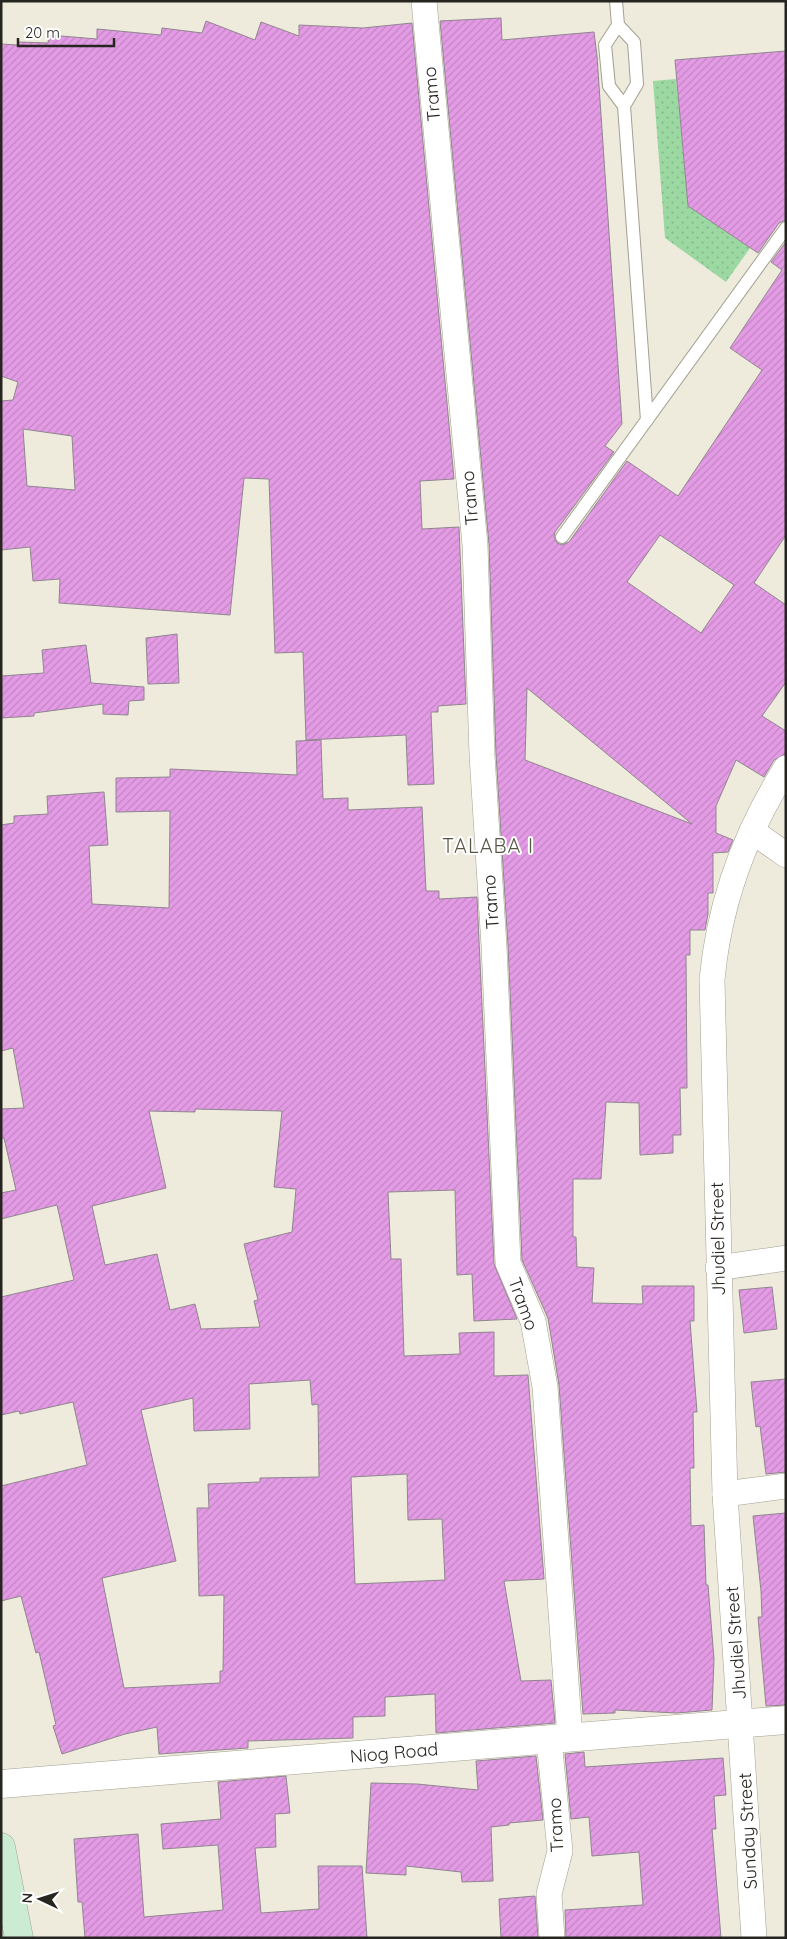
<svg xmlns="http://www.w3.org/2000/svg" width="787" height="1939" viewBox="0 0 787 1939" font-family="Quicksand,sans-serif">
	<defs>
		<pattern id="garden-dots" width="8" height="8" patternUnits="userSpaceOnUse" patternTransform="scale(1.25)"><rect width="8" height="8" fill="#9bd8a2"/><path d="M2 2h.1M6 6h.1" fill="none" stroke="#85b98b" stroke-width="1.8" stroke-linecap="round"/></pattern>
		<pattern id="building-hatch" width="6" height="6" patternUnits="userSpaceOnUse" patternTransform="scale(1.25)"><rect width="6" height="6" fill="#e49be5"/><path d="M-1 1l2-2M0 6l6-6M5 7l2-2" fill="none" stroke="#c385c4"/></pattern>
	</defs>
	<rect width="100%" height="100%" fill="#eeebdc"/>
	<path fill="url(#garden-dots)" d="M676 79 688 206 750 248 726 282 665 238 653 81Z"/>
	<g fill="url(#building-hatch)" stroke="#8f858f" fill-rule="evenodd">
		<path d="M501 18 502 40 594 32 597 56 622 424 605 446 614 452 555 532 554 537 557 543 562 545 569 542 627 461 678 496 762 370 730 348 782 270 771 262 786 242V535L754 583 786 605V682L762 716 786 731V754L774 760 764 777 736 760 716 806V833L733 840 728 852 713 853V893H708V914L705 930H690V955H686L687 1088H680L681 1135H673V1153L640 1155 639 1103 606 1102 601 1179H573V1237H576L577 1267 594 1268 592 1303 643 1304 642 1286H694V1321H690L697 1412H693L694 1468H690L691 1526 704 1525 706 1585H708L714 1659 712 1710 677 1713 615 1710V1713L583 1714 559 1385 548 1318 522 1260 508 945 496 754 489 544 440 21ZM660 535 734 585 701 633 627 582ZM527 688 692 824 525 760Z"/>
		<path d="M206 21 255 40 261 22 299 36V25L363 28 412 23 454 479 420 481 422 529 459 527 466 704 438 706V712H431L434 784 408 785 406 735 306 740 303 652 275 653 269 479 244 478 230 615 59 603 60 579 33 581 30 547 1 550V401L13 400 18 382 1 376V44L18 45V42L48 43 49 35 97 39V29L161 35 162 28 202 33ZM23 429 72 436 75 490 27 486Z"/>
		<path d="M786 51V220L779 223 758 253 688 206 675 60Z"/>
		<path d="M177 634 179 683 148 684 146 638Z"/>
		<path d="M86 645 91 683 144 687V700L129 701 128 715 103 714V704L34 713V716L1 718V676L44 673 42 650Z"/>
		<path d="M321 740 323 799 348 798V810L422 807 426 891H439V899L477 897 494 1264 517 1319 474 1321 472 1274 457 1275 455 1190 388 1192 391 1259H401L404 1356 460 1354 459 1333 494 1332V1376L528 1375 544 1579 504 1581 521 1681 551 1680 555 1723 436 1733 435 1694 385 1697V1716L353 1717V1738L248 1741V1748L159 1754 157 1727 125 1734 62 1754 53 1726 56 1725 39 1652 36 1653 21 1596 1 1601V1486L87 1465 73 1402 20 1414 19 1411 1 1415V1297L74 1280 57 1205 1 1219V1193L16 1190 4 1138H1V1109L24 1108 13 1048 1 1051V825L14 823V816L48 814 47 796 104 792 108 845 89 846 92 904 169 908 170 811 116 812V778L170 777V769L297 775 296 741ZM195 1109 282 1111 274 1187 296 1189 292 1232 244 1244 258 1300 254 1301 260 1327 201 1329 195 1304 170 1310 157 1254 105 1265 92 1206 166 1188 149 1111 195 1112ZM310 1380 312 1405 318 1404 319 1477 260 1478V1482L208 1484 209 1508H197L199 1596 224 1595 223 1671H220V1683L124 1688 102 1578 176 1561 141 1410 193 1398 194 1431 250 1429 249 1384ZM407 1474 408 1520 442 1519 445 1580 355 1584 351 1477Z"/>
		<path d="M772 1287 777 1329 744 1333 739 1290Z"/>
		<path d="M786 1379V1472L766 1474 760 1426 756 1427 751 1382Z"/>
		<path d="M786 1513V1705L766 1706 758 1617H762L761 1591 753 1516Z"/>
		<path d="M584 1752 585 1767 723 1758 726 1795 714 1796 716 1829H712L721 1938H566L565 1910 643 1905 639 1852 592 1856 589 1817 571 1819 565 1754Z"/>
		<path d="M536 1756 543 1820 509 1823V1825L491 1827 493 1881 462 1882 461 1872 406 1866V1875L366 1873 371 1783 417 1784 478 1790 476 1761Z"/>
		<path d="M286 1776 290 1813 275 1814 276 1847 255 1848 261 1913 319 1909 318 1866H362L367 1938H85L82 1902H78L74 1839 138 1834 144 1917 223 1910 218 1845 163 1849 161 1824 221 1819 218 1782Z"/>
		<path d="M535 1896 538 1938H501L499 1899Z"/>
	</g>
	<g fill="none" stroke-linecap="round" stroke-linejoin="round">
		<defs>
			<g id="service">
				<path d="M616 1 618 25 634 42 637 84 624 106 647 420"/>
				<path d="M618 25 605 45 609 86 624 106"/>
				<path d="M562 537 786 228"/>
			</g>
			<g id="minor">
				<path d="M424 1 475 545 482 755 494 946 508 1263 533 1321 545 1387 570 1738"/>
				<path d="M752 831 786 855"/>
				<path d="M718 1268 786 1258"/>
				<path d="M725 1494 786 1486"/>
				<path d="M549 1740 560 1851 549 1894 552 1938"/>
				<path d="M754 1938 725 1494 712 980C719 904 745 833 786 768"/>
			</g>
			<path id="tertiary" d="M1 1784 786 1720"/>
			<path id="secondary" d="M1 1847 19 1938"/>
		</defs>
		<use href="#service" stroke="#a3a092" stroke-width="14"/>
		<use href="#minor" stroke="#a3a092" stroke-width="26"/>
		<use href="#tertiary" stroke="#a3a092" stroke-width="29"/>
		<use href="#secondary" stroke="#a3a092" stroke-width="29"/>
		<use href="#service" stroke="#fff" stroke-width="12"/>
		<use href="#minor" stroke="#fff" stroke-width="25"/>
		<use href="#tertiary" stroke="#fff" stroke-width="28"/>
		<use href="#secondary" stroke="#ccebd3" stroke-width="28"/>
	</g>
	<g text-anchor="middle" stroke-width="4" stroke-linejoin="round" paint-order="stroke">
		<g font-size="18" fill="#262520" stroke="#fff">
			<text transform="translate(432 94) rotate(-95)" y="6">Tramo</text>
			<text transform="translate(470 498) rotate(-95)" y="6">Tramo</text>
			<text transform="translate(491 902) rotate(-94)" y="6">Tramo</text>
			<text transform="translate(718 1239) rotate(-91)" y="6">Jhudiel Street</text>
			<text transform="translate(523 1304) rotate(70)" y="6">Tramo</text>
			<text transform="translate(736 1643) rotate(-94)" y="6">Jhudiel Street</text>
			<text transform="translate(394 1753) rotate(-5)" y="6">Niog Road</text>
			<text transform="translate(556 1825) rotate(-93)" y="6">Tramo</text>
			<text transform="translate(748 1831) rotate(-93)" y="6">Sunday Street</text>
		</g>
		<g font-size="20" letter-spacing="1" fill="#585548" stroke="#fff">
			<text x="488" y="853">TALABA I</text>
		</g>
	</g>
	<rect width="787" height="1939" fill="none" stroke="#262520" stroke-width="5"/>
	<g transform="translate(40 1899) rotate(274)" stroke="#ffffff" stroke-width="4" paint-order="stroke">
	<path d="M0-4L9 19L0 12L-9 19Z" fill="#262520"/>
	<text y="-8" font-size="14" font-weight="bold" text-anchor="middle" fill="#262520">N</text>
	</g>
	<path d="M18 38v8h96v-8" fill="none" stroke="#262520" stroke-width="2.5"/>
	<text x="25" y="38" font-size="15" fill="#262520" stroke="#ffffff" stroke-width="4" paint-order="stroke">20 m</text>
</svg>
